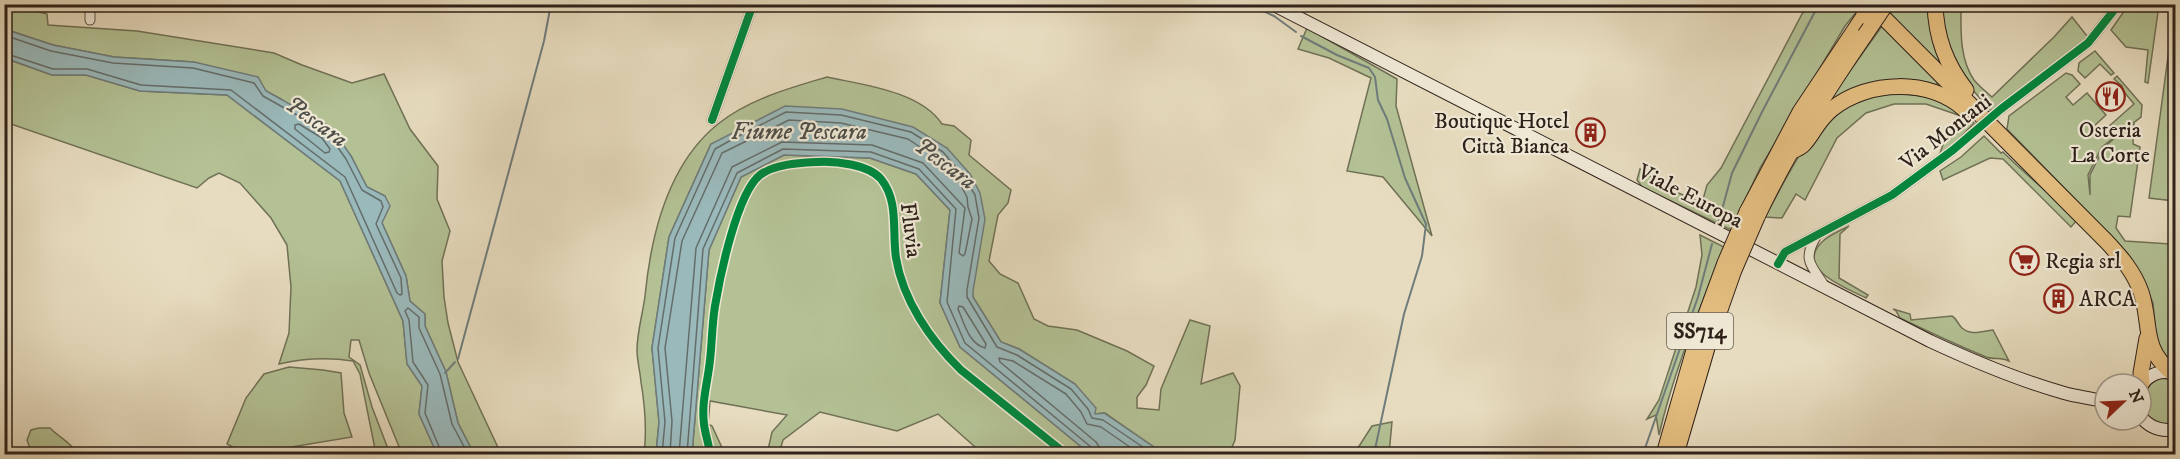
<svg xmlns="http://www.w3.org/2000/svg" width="2180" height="459" viewBox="0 0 2180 459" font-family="'IM FELL DW Pica',serif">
	<rect width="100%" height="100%" fill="#e7dcbf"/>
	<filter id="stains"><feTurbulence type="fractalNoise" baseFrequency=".00333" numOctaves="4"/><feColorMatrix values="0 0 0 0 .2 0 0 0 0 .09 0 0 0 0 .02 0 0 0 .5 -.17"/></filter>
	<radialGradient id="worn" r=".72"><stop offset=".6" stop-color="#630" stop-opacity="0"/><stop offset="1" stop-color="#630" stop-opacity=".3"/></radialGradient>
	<g fill="#b3c194" stroke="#707157" stroke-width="1.5">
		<path d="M2129 4 2159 5 2148 83 2145 82 2148 50 2126 47 2111 30Z"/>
		<path d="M4 5H13L47 14 48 25 137 31 274 53 302 65 352 83 384 74 410 129 438 166 437 199 450 231 442 261 444 297 448 323 458 362 501 454H474L458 423 446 372 425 326V314L410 301 406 276 382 223 385 196 367 187 351 156 281 99 266 91 194 62 114 57 53 45 5 29Z"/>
		<path d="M1810 5H1862L1845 26 1760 168 1731 230 1642 187 1637 180 1640 169 1669 189 1702 203 1707 185 1721 168 1802 14Z"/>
		<path d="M1896 5H1930L1944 69 1889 15Z"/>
		<path d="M1941 5H1961C1961 30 1959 58 1974 80 1979 86 1986 92 1992 97L2054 37 2072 17 2087 36 2097 28C2072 60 2024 88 1991 111L1965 81 1949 54Z"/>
		<path d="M2175 5 2176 242 2170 245 2171 250 2176 252 2175 366 2157 349 2153 303 2137 268 2128 254 2007 129 2009 116 2066 73 2072 75 2080 84 2066 97 2073 105 2087 93 2106 115 2092 128 2098 136 2134 104 2124 92 2122 86 2114 79 2117 76 2142 105 2141 117 2102 147 2088 175 2090 195V175L2104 147 2134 123 2133 144 2140 147 2130 217 2118 216 2116 228 2125 241 2170 244 2169 236 2172 235 2174 201 2149 198Z"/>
		<path d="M1882 26 1939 82 1935 85 1921 84 1822 110Z"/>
		<path d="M1307 28 1397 79 1396 106 1432 236 1383 177 1347 171 1371 78 1329 58 1298 49Z"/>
		<path d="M2095 51 2114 73 2111 75 2100 64 2085 78 2078 71 2079 63Z"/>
		<path d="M4 58 52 75H86L140 91 227 95 340 181 403 321 407 364 422 386 419 414 437 454H402L369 373 359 340H351L349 357 360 365 372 407 390 454H376L360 374 353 361C327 357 304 358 279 364L289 333 291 287 287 245 271 218 240 183 219 173 209 178 197 188 5 122Z"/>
		<path d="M827 77C863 85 920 91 942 124L954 126 971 140 969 155 1011 190 1008 203 998 215 989 261 1000 274 1018 283 1034 319 1048 326 1077 330 1127 351 1154 366 1146 385 1137 397V408L1159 410 1161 389 1190 320 1210 326 1201 384 1233 373 1240 386 1235 440 1229 454H1164L1105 413 1094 414 1075 384 1019 349 1001 342 973 297 947 148 711 144 669 237 652 348 659 422 656 454H644C647 430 645 406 641 382 640 371 637 360 637 350 637 332 643 313 645 296 651 234 668 164 718 124 749 99 790 88 827 77Z"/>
		<path d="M1886 93C1926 96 1943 94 1974 123L1950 149 1939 156 1944 142 1965 120 1961 116 1926 104H1894L1866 113 1837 138 1805 200 1796 194 1782 218 1765 217C1781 189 1806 135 1831 117 1848 105 1866 98 1886 93Z"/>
		<path d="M1984 136 2001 153 2003 152C2027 176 2053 196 2077 220L2071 227 2003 159 1990 158 1943 180 1940 171 1961 157Z"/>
		<path d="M784 155 870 158 916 174 950 210 940 303 960 347 1090 454H983L938 414 897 431 820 412 783 440 779 454H767L772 432 787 415 710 401 708 424 712 426 725 454H692L709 250 741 177Z"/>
		<path d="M1849 226 1840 234 1839 278 1868 295 1866 298C1849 289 1795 270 1821 243 1828 235 1840 231 1849 226Z"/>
		<path d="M1700 235 1724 247C1700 309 1674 370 1659 435L1656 415 1647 419 1659 400 1696 287 1702 255Z"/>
		<path d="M1893 309 1910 314 1911 320 1952 316C1957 319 1957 323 1962 328 1971 336 1982 331 1993 330L2009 361C2001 357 1994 360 1986 357 1957 345 1929 332 1900 318L1896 311Z"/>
		<path d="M289 367 323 370 341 373 344 413 352 437 250 454H245L227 444 246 398 264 374Z"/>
		<path d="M2160 378 2175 380V422C2144 433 2128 393 2160 378Z"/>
		<path d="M1392 422 1389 454H1354L1372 426Z"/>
		<path d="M39 428H50C60 438 70 442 78 454H32L27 440 31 430Z"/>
	</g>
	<g fill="#9ab9bb" stroke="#6f7c7b" stroke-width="1.5">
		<path d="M4 29 53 45 114 57 194 62 258 77 266 91 331 127 351 156 367 187 385 196 390 206 382 223 406 276 410 301 425 314V326L446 372 458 423 474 454H437L419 414 422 386 407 364 403 321 340 181 227 95 140 91 86 75H52L5 58Z"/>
		<path d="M785 106 842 109 913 127 947 148 970 174 980 193 985 219 973 291V297L1001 342 1019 349 1075 384 1096 408 1095 414 1104 413 1164 454H1090L960 347 940 303 950 210 916 174 870 158 784 155 741 177 709 250 692 454H656L659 422 652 348 669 237 711 144Z"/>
	</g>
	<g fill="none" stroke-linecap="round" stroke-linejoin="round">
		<g stroke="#646d6a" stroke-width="1.5">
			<path d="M4 35 51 51 113 63 193 68 254 83 263 96 327 132 346 159 362 190 381 201 383 207 376 224 401 278 402 294 400 295 397 293 345 177 231 90 141 85 87 69H53L4 53"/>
			<path d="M299 124 322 138 330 149 329 152 325 153 295 129V125Z"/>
			<path d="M959 306 963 307 986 344 985 348C969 344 964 323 958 309Z"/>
			<path d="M442 454 425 413 428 385 413 362 409 320 405 311 408 308 419 317V328L440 374 452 424 468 454"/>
			<path d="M662 454 665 422 658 348 675 238 715 149 733 139 786 112 841 115 911 132 943 152 965 178 975 195 979 218 967 290V297L997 347 1017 355 1071 389 1088 409 1092 418 1103 420 1153 454"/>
			<path d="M670 454 672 421 665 348 682 241 722 153 789 120 841 123 908 139 938 159 959 182 967 197 968 207 972 219 965 254 963 256 959 253 965 208 923 163 872 145 782 142 732 167 696 248 679 454"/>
			<path d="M687 454 703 249 737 173 783 149 871 152 919 169 956 209 947 302 965 343 1091 447 1093 454"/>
			<path d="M1101 454 1100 448 1096 442 1000 362 999 358 1013 361 1066 394 1081 412 1087 424 1101 427 1140 454"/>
		</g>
		<g stroke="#6f7c7b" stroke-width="2">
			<path d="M1249 4 1274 16 1296 32"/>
			<path d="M1301 36 1337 55 1369 68 1375 77 1378 100 1387 119 1405 178 1426 224 1422 256 1404 314 1374 454"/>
			<path d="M1719 221 1732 173 1762 112 1819 4"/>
			<path d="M458 359 544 41 551 4"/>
			<path d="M445 373 455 362"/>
			<path d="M1643 454 1698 297 1712 244"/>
		</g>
		<defs>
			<g id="minor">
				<path d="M90 20V4"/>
				<path d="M2001 109 2088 43 2119 4"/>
				<path d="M712 120 753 4"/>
				<path d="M1817 235C1801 261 1812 265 1825 287"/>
				<path d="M1778 264 1785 252 1892 195 1953 150 1971 134"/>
			</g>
			<g id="secondary">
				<path d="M1272 4 1930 341C1973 361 2018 380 2064 393 2078 397 2092 398 2105 402"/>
				<path d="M2141 385C2150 374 2160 370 2174 373"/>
				<path d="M2141 417C2150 428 2161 432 2176 429"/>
			</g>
			<g id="trunk">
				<path d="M1935 4C1936 38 1946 64 1966 90"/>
				<path d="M1885 19 2107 242C2121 257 2134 272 2141 292 2152 325 2141 346 2171 372"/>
				<path d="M1791 152C1794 150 1800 148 1803 145 1813 135 1817 121 1832 109 1868 80 1930 78 1965 110"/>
				<path d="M1747 212 1800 112 1864 16V5"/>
				<path d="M1757 217C1787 153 1825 93 1865 35"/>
				<path d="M2142 383 2141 373 2147 338"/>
			</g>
		</defs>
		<use href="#minor" stroke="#5c5043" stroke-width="11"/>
		<use href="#secondary" stroke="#2e211a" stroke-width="14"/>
		<use href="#trunk" stroke="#2e211a" stroke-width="17"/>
		<use href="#minor" stroke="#efe8d5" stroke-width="9"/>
		<use href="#secondary" stroke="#efe8d5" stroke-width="12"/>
		<use href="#trunk" stroke="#e4be80" stroke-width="15"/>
		<defs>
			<path id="minor-bridge" d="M1971 134 2001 109"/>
			<g id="trunk-bridge">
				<path d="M1864 16 1872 4"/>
				<path d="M1865 35 1886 4"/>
				<path d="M1664 454 1698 336 1725 263 1747 212"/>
				<path d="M1676 454 1709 341 1734 270 1757 217"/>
			</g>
		</defs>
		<use href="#minor-bridge" stroke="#5c5043" stroke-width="11" stroke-linecap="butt"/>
		<use href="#trunk-bridge" stroke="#2e211a" stroke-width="17" stroke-linecap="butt"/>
		<use href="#minor-bridge" stroke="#efe8d5" stroke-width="9"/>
		<use href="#trunk-bridge" stroke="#e4be80" stroke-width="15"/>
		<defs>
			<g id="cycleway">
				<path d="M712 120 753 4"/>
				<path d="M1778 264 1785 252 1892 195 1953 150 2001 109 2088 43 2119 4"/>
				<path d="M710 454C709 444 705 434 704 424 701 403 708 381 710 360 712 343 712 324 715 306 720 276 737 193 760 175 775 164 798 163 817 162 835 161 868 164 881 179 899 201 892 231 896 258 903 300 930 340 961 370L1066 454"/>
			</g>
		</defs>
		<use href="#cycleway" stroke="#efe8d5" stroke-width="11"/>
		<use href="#cycleway" stroke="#00873e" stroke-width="8"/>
	</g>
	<defs>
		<symbol id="restaurant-ring" viewBox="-11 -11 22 22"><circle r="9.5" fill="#efe8d5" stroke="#8f2418" stroke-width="1.5"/><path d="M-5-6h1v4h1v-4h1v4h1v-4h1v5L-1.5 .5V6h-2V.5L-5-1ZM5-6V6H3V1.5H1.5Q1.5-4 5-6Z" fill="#8f2418"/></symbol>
		<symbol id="building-ring" viewBox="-11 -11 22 22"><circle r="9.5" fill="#efe8d5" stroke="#8f2418" stroke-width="1.5"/><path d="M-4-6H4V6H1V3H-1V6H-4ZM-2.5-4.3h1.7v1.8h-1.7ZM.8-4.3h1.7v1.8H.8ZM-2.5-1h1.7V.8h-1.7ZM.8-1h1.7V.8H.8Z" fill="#8f2418"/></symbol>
		<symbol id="supermarket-ring" viewBox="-11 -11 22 22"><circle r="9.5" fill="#efe8d5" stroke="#8f2418" stroke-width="1.5"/><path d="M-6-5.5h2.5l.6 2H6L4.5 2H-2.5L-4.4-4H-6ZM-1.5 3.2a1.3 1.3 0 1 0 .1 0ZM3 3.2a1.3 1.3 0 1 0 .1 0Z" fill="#8f2418"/></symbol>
	</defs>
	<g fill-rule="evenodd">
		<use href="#restaurant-ring" x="2094" y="80" width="33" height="33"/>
		<use href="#building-ring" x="1574" y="116" width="33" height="33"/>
		<use href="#supermarket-ring" x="2008" y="244" width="33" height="33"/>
		<use href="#building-ring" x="2042" y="282" width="33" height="33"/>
	</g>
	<g text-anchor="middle" stroke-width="4.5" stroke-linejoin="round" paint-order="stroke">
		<rect fill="#efe8d5" stroke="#685d52" stroke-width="1.5" x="1667" y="313" width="66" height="36" rx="4.5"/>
		<g font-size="21" font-weight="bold" fill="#2e211a">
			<text x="1700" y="338">SS714</text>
		</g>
		<g font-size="22" fill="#2e211a" stroke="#efe8d5" text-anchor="start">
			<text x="1569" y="128" text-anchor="end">Boutique Hotel<tspan x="1569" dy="25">Città Bianca</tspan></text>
			<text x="2110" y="137" text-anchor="middle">Osteria<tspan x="2110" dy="25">La Corte</tspan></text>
			<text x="2045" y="268">Regia srl</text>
			<text x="2079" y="306">ARCA</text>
		</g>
		<g font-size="22" fill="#2e211a" stroke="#efe8d5">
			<text transform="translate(1945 131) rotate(-38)" y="8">Via Montani</text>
			<text transform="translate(1691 195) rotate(27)" y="8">Viale Europa</text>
			<text transform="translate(912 230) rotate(83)" y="8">Fluvia</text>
		</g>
		<g font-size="24" font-style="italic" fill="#4e4f4a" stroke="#efe8d5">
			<text transform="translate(317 121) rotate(36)" y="8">Pescara</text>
			<text x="799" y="139">Fiume Pescara</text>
			<text transform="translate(946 163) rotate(37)" y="8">Pescara</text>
		</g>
	</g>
	<rect width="2180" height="459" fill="none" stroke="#e7dcbf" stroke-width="24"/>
	<rect x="6" y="6" width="2168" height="447" fill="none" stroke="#2e211a" stroke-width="3"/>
	<rect x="12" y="12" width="2156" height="435" fill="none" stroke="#2e211a" stroke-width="1.5"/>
	<g transform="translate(2123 402) rotate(67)"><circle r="28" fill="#efe8d5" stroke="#a2988a" stroke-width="1.5"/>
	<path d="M0-4.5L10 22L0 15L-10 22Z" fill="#8f2418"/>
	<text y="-9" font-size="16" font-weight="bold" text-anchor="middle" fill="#2e211a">N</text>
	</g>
	<rect width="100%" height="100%" filter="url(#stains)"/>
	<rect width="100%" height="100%" fill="url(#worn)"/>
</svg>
